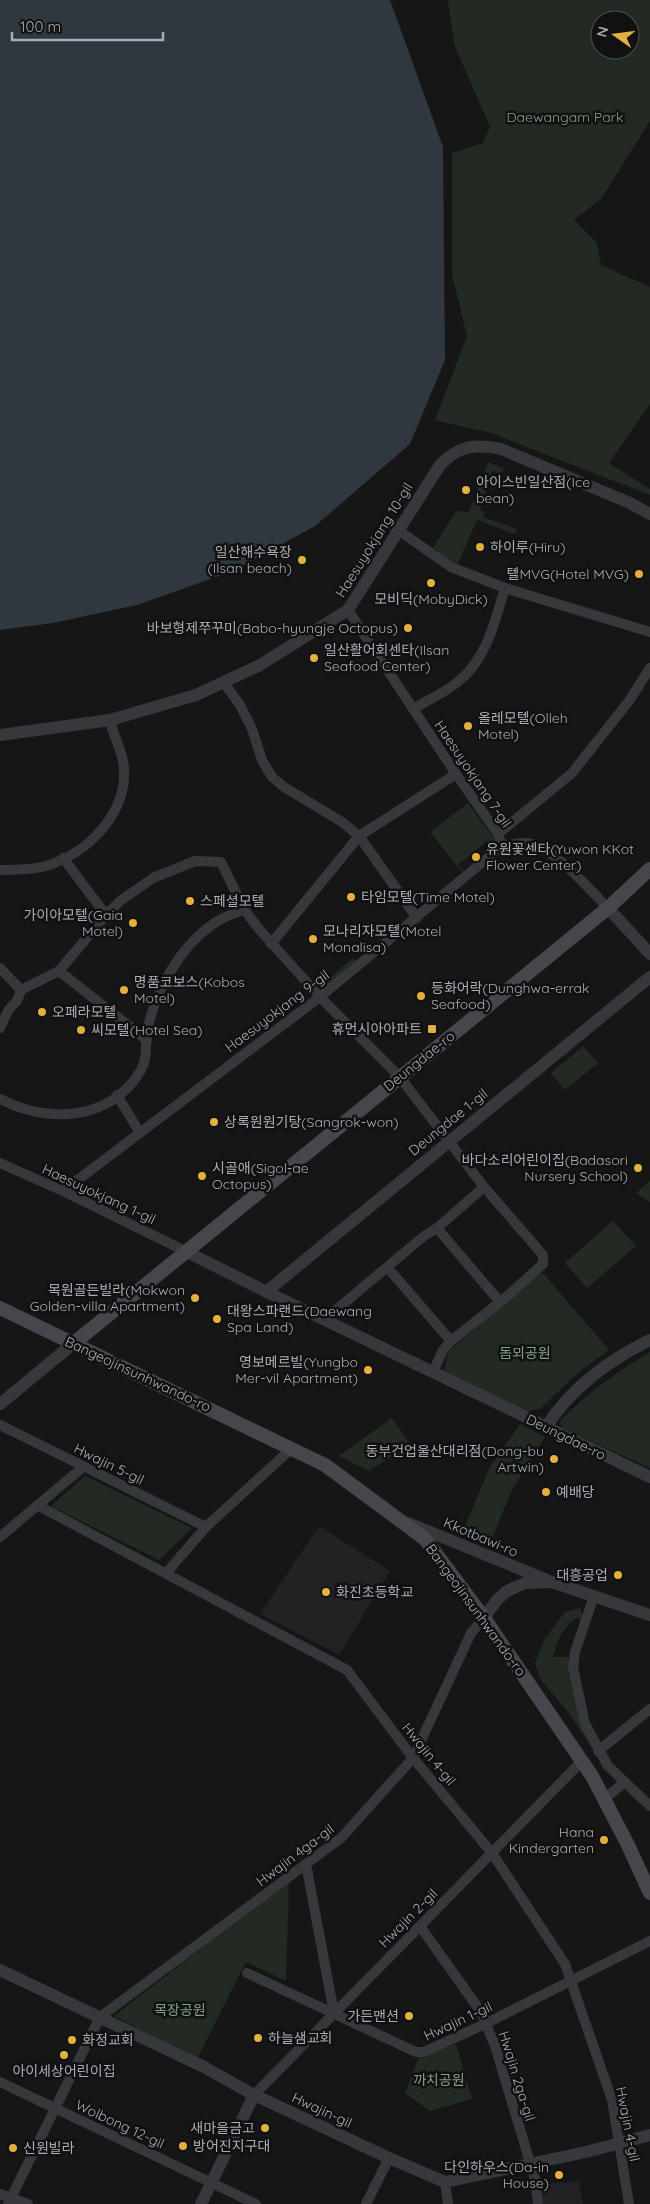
<svg xmlns="http://www.w3.org/2000/svg" width="650" height="2204" viewBox="0 0 650 2204" font-family="Quicksand,'Noto Sans KR',sans-serif">
	<rect width="100%" height="100%" fill="#161617"/>
	<g fill="#222224">
		<path d="M319 1526 390 1571 339 1655 260 1614Z"/>
		<path d="M579 2181 583 2204H543L540 2185Z"/>
	</g>
	<g fill="#222a23" fill-rule="evenodd">
		<path d="M448 0H650V121L601 199 574 220 597 243 601 265 650 287V404L609 463 650 489V495L491 433 435 420 467 336 452 275V153L483 143 490 127 454 44ZM600 20H630V50H600Z"/>
		<path d="M488 462 504 469 501 474 492 471 480 510 485 512 483 517 517 529 515 534 477 520 457 566 433 548 456 511 469 512Z"/>
		<path d="M468 803 495 840 494 849 464 875 430 832ZM487 841 493 848 464 873 458 865Z"/>
		<path d="M352 958 357 963 326 987 323 985Z"/>
		<path d="M583 1046 598 1063 565 1090 551 1073Z"/>
		<path d="M650 1181V1202L636 1193Z"/>
		<path d="M613 1221 636 1246 587 1288 565 1263Z"/>
		<path d="M542 1272 609 1350 579 1372 540 1409 525 1411 443 1374 448 1352Z"/>
		<path d="M650 1352V1468L562 1428 560 1421C587 1393 617 1372 650 1352Z"/>
		<path d="M392 1418 410 1444 369 1471 339 1456Z"/>
		<path d="M520 1424 545 1437 511 1492 488 1548 461 1535 490 1467Z"/>
		<path d="M85 1476 192 1528 159 1560 51 1506Z"/>
		<path d="M580 1608 582 1614 581 1621 578 1617C563 1626 557 1640 553 1657H568L596 1754 569 1713 540 1679 535 1663 544 1640 565 1612Z"/>
		<path d="M289 1880 286 1981 246 1962 197 2059 114 2016Z"/>
		<path d="M456 2044 472 2099 430 2111 405 2093 419 2057Z"/>
	</g>
	<path fill="#30383f" d="M0 0H390L443 147 445 360 410 444 315 526 233 571 137 605 53 623 0 630Z"/>
	<g fill="none" stroke-linecap="round" stroke-linejoin="round">
		<g stroke="#37383c" stroke-width="10">
			<path d="M398 530 451 567 505 588 650 632"/>
			<path d="M348 610 456 774 498 834 502 846C510 845 518 843 526 843 552 845 590 890 608 908"/>
			<path d="M224 683 240 705 252 729 262 760 272 777 284 787 342 822 359 836 417 918"/>
			<path d="M413 709C428 700 446 692 459 681 487 658 495 621 505 588"/>
			<path d="M498 834 572 773 629 701 650 668"/>
			<path d="M63 858 106 915"/>
			<path d="M0 870C15 870 31 870 46 866 88 853 127 814 124 768 123 751 113 736 110 720"/>
			<path d="M271 944 359 836 456 774"/>
			<path d="M0 968 21 990"/>
			<path d="M59 971 147 1040"/>
			<path d="M21 990 59 971 106 915 120 901 153 878 195 861 221 862 244 909 258 928 320 997 399 1076 484 1187 543 1255V1264L504 1299 451 1341 443 1350 433 1372"/>
			<path d="M0 1028 9 1009 17 1001 21 990"/>
			<path d="M117 1095 140 1133"/>
			<path d="M0 1099C48 1124 111 1121 141 1070 148 1058 145 1045 147 1032 155 991 179 948 213 924 222 917 234 914 244 909"/>
			<path d="M0 1163 63 1191 185 1251"/>
			<path d="M63 1191 320 997 502 846"/>
			<path d="M437 1228 500 1302"/>
			<path d="M387 1267 451 1341"/>
			<path d="M324 1320 424 1236 437 1228 484 1187"/>
			<path d="M0 1425 206 1527"/>
			<path d="M37 1505 347 1670 413 1758 492 1853 565 1964 612 2100 629 2204"/>
			<path d="M0 1537 83 1467"/>
			<path d="M166 1573 206 1527 292 1448"/>
			<path d="M594 1596 575 1652 573 1667 585 1724 608 1766 650 1806"/>
			<path d="M598 1751 650 1709"/>
			<path d="M604 1799 625 1782"/>
			<path d="M306 1864 334 2013"/>
			<path d="M420 1926 481 2012 495 2046 535 2179 538 2204"/>
			<path d="M247 1973 416 2052H424L485 2024 650 1941"/>
			<path d="M0 2082 256 2204"/>
			<path d="M254 2095 582 1761"/>
			<path d="M445 2182 448 2204"/>
			<path d="M0 2194 28 2204"/>
			<path d="M8 2204 100 2017 341 1838 413 1758 471 1633 484 1618"/>
			<path d="M366 2204 389 2158"/>
		</g>
		<g stroke="#37383c" stroke-width="12">
			<path d="M0 735 110 720 196 695 260 665 348 610 440 465C459 445 475 444 501 449L630 503 650 514"/>
			<path d="M608 908 650 954"/>
			<path d="M185 1251 271 1294 650 1477"/>
			<path d="M266 1292 650 977"/>
			<path d="M0 1404 74 1343"/>
			<path d="M546 1427C571 1388 609 1360 650 1340"/>
			<path d="M408 1523 547 1580"/>
			<path d="M484 1618 497 1600 507 1591 525 1583 552 1582 650 1615"/>
			<path d="M0 1970 204 2067 254 2095 389 2158 445 2182 586 2152 650 2135"/>
			<path d="M201 2204 254 2095"/>
		</g>
		<g stroke="#45474c" stroke-width="14">
			<path d="M0 1308 325 1465 425 1539 484 1618 592 1776 628 1845 650 1893"/>
			<path d="M74 1343 608 908 650 869"/>
		</g>
	</g>
	<g fill="#e4b141" stroke="#111112" stroke-width="2">
		<circle cx="466" cy="490" r="5"/>
		<circle cx="480" cy="547" r="5"/>
		<circle cx="302" cy="560" r="5"/>
		<circle cx="639" cy="574" r="5"/>
		<circle cx="431" cy="583" r="5"/>
		<circle cx="408" cy="628" r="5"/>
		<circle cx="314" cy="658" r="5"/>
		<circle cx="468" cy="726" r="5"/>
		<circle cx="476" cy="857" r="5"/>
		<circle cx="351" cy="897" r="5"/>
		<circle cx="190" cy="901" r="5"/>
		<circle cx="133" cy="923" r="5"/>
		<circle cx="313" cy="939" r="5"/>
		<circle cx="124" cy="990" r="5"/>
		<circle cx="421" cy="996" r="5"/>
		<circle cx="42" cy="1012" r="5"/>
		<rect x="427" y="1024" width="10" height="10" rx="2.5"/>
		<circle cx="81" cy="1030" r="5"/>
		<circle cx="214" cy="1122" r="5"/>
		<circle cx="638" cy="1168" r="5"/>
		<circle cx="202" cy="1176" r="5"/>
		<circle cx="195" cy="1298" r="5"/>
		<circle cx="217" cy="1319" r="5"/>
		<circle cx="368" cy="1370" r="5"/>
		<circle cx="554" cy="1459" r="5"/>
		<circle cx="546" cy="1492" r="5"/>
		<circle cx="618" cy="1575" r="5"/>
		<circle cx="326" cy="1592" r="5"/>
		<circle cx="604" cy="1840" r="5"/>
		<circle cx="409" cy="2016" r="5"/>
		<circle cx="258" cy="2038" r="5"/>
		<circle cx="72" cy="2040" r="5"/>
		<circle cx="64" cy="2055" r="5"/>
		<circle cx="265" cy="2128" r="5"/>
		<circle cx="183" cy="2146" r="5"/>
		<circle cx="13" cy="2148" r="5"/>
		<circle cx="559" cy="2175" r="5"/>
	</g>
	<g text-anchor="middle" stroke-width="5" stroke-linejoin="round" paint-order="stroke">
		<g font-size="14" fill="#81a084" stroke="#111112">
			<text x="565" y="122">Daewangam Park</text>
			<text x="525" y="1358">돔뫼공원</text>
			<text x="180" y="2015">목장공원</text>
			<text x="439" y="2085">까치공원</text>
		</g>
		<g font-size="14" fill="#a9acb6" stroke="#111112" text-anchor="start">
			<text x="476" y="487">아이스빈일산점(Ice<tspan x="476" dy="16">bean)</tspan></text>
			<text x="490" y="552">하이루(Hiru)</text>
			<text x="292" y="557" text-anchor="end">일산해수욕장<tspan x="292" dy="16">(Ilsan beach)</tspan></text>
			<text x="629" y="579" text-anchor="end">텔MVG(Hotel MVG)</text>
			<text x="431" y="604" text-anchor="middle">모비딕(MobyDick)</text>
			<text x="398" y="633" text-anchor="end">바보형제쭈꾸미(Babo-hyungje Octopus)</text>
			<text x="324" y="655">일산활어회센타(Ilsan<tspan x="324" dy="16">Seafood Center)</tspan></text>
			<text x="478" y="723">올레모텔(Olleh<tspan x="478" dy="16">Motel)</tspan></text>
			<text x="486" y="854">유원꽃센타(Yuwon KKot<tspan x="486" dy="16">Flower Center)</tspan></text>
			<text x="361" y="902">타임모텔(Time Motel)</text>
			<text x="200" y="906">스페셜모텔</text>
			<text x="123" y="920" text-anchor="end">가이아모텔(Gaia<tspan x="123" dy="16">Motel)</tspan></text>
			<text x="323" y="936">모나리자모텔(Motel<tspan x="323" dy="16">Monalisa)</tspan></text>
			<text x="134" y="987">명품코보스(Kobos<tspan x="134" dy="16">Motel)</tspan></text>
			<text x="431" y="993">등화어락(Dunghwa-errak<tspan x="431" dy="16">Seafood)</tspan></text>
			<text x="52" y="1017">오페라모텔</text>
			<text x="422" y="1034" text-anchor="end">휴먼시아아파트</text>
			<text x="91" y="1035">씨모텔(Hotel Sea)</text>
			<text x="224" y="1127">상록원원기탕(Sangrok-won)</text>
			<text x="628" y="1165" text-anchor="end">바다소리어린이집(Badasori<tspan x="628" dy="16">Nursery School)</tspan></text>
			<text x="212" y="1173">시골애(Sigol-ae<tspan x="212" dy="16">Octopus)</tspan></text>
			<text x="185" y="1295" text-anchor="end">목원골든빌라(Mokwon<tspan x="185" dy="16">Golden-villa Apartment)</tspan></text>
			<text x="227" y="1316">대왕스파랜드(Daewang<tspan x="227" dy="16">Spa Land)</tspan></text>
			<text x="358" y="1367" text-anchor="end">영보메르빌(Yungbo<tspan x="358" dy="16">Mer-vil Apartment)</tspan></text>
			<text x="544" y="1456" text-anchor="end">동부건업울산대리점(Dong-bu<tspan x="544" dy="16">Artwin)</tspan></text>
			<text x="556" y="1497">예배당</text>
			<text x="608" y="1580" text-anchor="end">대흥공업</text>
			<text x="336" y="1597">화진초등학교</text>
			<text x="594" y="1837" text-anchor="end">Hana<tspan x="594" dy="16">Kindergarten</tspan></text>
			<text x="399" y="2021" text-anchor="end">가든맨션</text>
			<text x="268" y="2043">하늘샘교회</text>
			<text x="82" y="2045">화정교회</text>
			<text x="64" y="2076" text-anchor="middle">아이세상어린이집</text>
			<text x="255" y="2133" text-anchor="end">새마을금고</text>
			<text x="193" y="2151">방어진지구대</text>
			<text x="23" y="2153">신원빌라</text>
			<text x="549" y="2172" text-anchor="end">다인하우스(Da-in<tspan x="549" dy="16">House)</tspan></text>
		</g>
		<g font-size="14" fill="#a9acb6" stroke="#111112">
			<text transform="translate(374 540) rotate(-58)" y="5">Haesuyokjang 10-gil</text>
			<text transform="translate(473 774) rotate(56)" y="5">Haesuyokjang 7-gil</text>
			<text transform="translate(277 1011) rotate(-37)" y="5">Haesuyokjang 9-gil</text>
			<text transform="translate(419 1061) rotate(-39)" y="5">Deungdae-ro</text>
			<text transform="translate(448 1122) rotate(-39)" y="5">Deungdae 1-gil</text>
			<text transform="translate(99 1194) rotate(25)" y="5">Haesuyokjang 1-gil</text>
			<text transform="translate(138 1374) rotate(25)" y="5">Bangeojinsunhwando-ro</text>
			<text transform="translate(566 1437) rotate(26)" y="5">Deungdae-ro</text>
			<text transform="translate(109 1464) rotate(26)" y="5">Hwajin 5-gil</text>
			<text transform="translate(481 1537) rotate(23)" y="5">Kkotbawi-ro</text>
			<text transform="translate(476 1610) rotate(54)" y="5">Bangeojinsunhwando-ro</text>
			<text transform="translate(429 1754) rotate(51)" y="5">Hwajin 4-gil</text>
			<text transform="translate(295 1855) rotate(-37)" y="5">Hwajin 4ga-gil</text>
			<text transform="translate(408 1918) rotate(-45)" y="5">Hwajin 2-gil</text>
			<text transform="translate(458 2021) rotate(-25)" y="5">Hwajin 1-gil</text>
			<text transform="translate(517 2076) rotate(73)" y="5">Hwajin 2ga-gil</text>
			<text transform="translate(322 2110) rotate(25)" y="5">Hwajin-gil</text>
			<text transform="translate(120 2124) rotate(25)" y="5">Wolbong 12-gil</text>
			<text transform="translate(628 2124) rotate(79)" y="5">Hwajin 4-gil</text>
		</g>
	</g>
	<g transform="translate(615 35) rotate(284)"><circle r="24" fill="#111112" stroke="#4e4f54"/>
	<path d="M0-4L9 19L0 12L-9 19Z" fill="#e4b141"/>
	<text y="-8" font-size="14" font-weight="bold" text-anchor="middle" fill="#a9acb6">N</text>
	</g>
	<path d="M12 32v8h151v-8" fill="none" stroke="#a9acb6" stroke-width="2.5"/>
	<text x="20" y="32" font-size="15" fill="#a9acb6" stroke="#111112" stroke-width="4" paint-order="stroke">100 m</text>
</svg>
